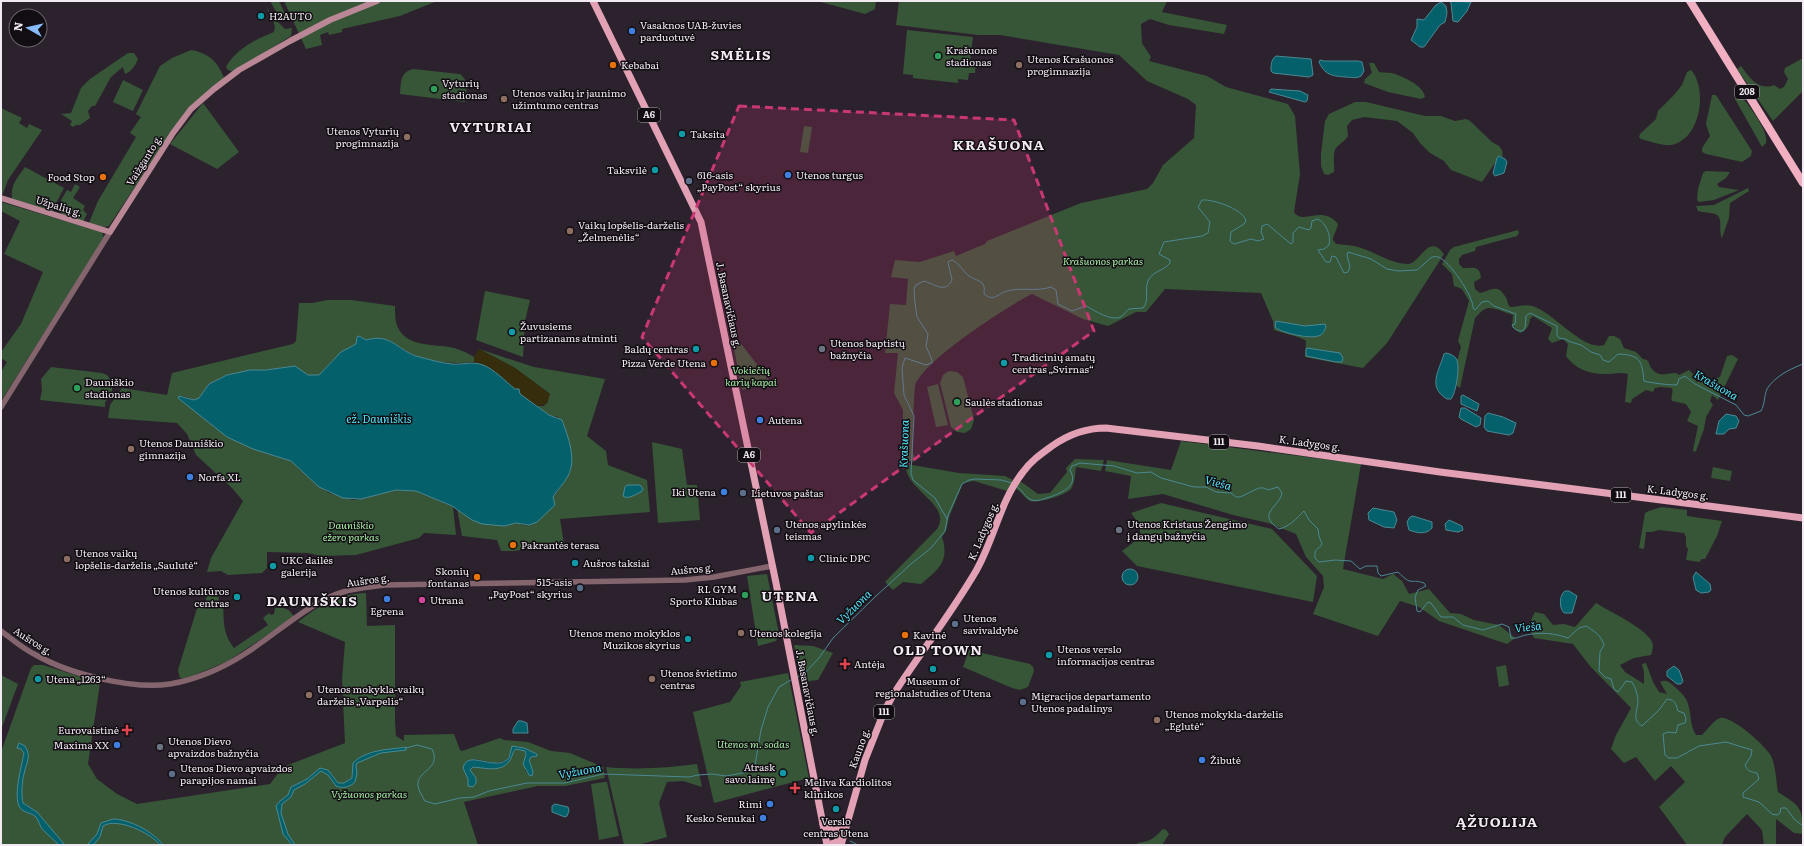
<svg xmlns="http://www.w3.org/2000/svg" width="1804" height="846" viewBox="0 0 1804 846" font-family="Literata,serif">
	<rect width="100%" height="100%" fill="#2c222d"/>
	<g fill="#375537" fill-rule="evenodd">
		<path d="M270 1H279L288 20H281Z"/>
		<path d="M284 1H437L400 16 342 29V32L329 35 328 32 320 35 322 45 306 49Z"/>
		<path d="M817 1H876L875 9 865 14Z"/>
		<path d="M899 1H1167L1162 12 1227 25 1224 34 1169 25 1150 19 1141 24 1142 43 1151 57 1149 61 1207 76 1226 87 1288 104 1295 116 1300 174 1294 212C1303 226 1322 204 1338 224 1337 230 1333 235 1333 240L1336 244C1346 245 1355 245 1364 249 1378 254 1392 264 1408 264 1421 263 1428 232 1444 254L1387 343 1363 368 1305 357 1306 341C1302 337 1282 333 1274 330L1273 321 1261 293 1165 289 1146 312H1136L1108 326 1083 319 1032 294C1009 305 921 362 915 386 914 393 912 446 913 453 914 456 915 458 914 462L903 459V410L894 393 898 353H885L890 304 906 305 908 279 891 277 895 260 920 262 954 251 956 256 985 244 987 241 1081 203 1147 189 1153 183 1163 165 1194 138 1196 105 1188 99 1147 81 1119 55 1000 35H978L896 25Z"/>
		<path d="M266 6 273 17 285 29 292 28 291 36 233 72 228 70 226 67C236 49 256 39 274 32L275 26Z"/>
		<path d="M907 30 973 37 970 61 976 62 975 73H969L968 80 958 79V83L913 78V75L903 74Z"/>
		<path d="M191 50C208 53 218 61 224 78L175 126 109 226 104 227 89 223 98 201 136 137 130 133 141 117 136 114 160 66 172 58Z"/>
		<path d="M128 53H134L138 59C135 66 132 71 125 74L123 67 111 77 95 106H92L88 111 90 118 80 125H76L73 127 70 125 72 121 61 114 71 113 81 88 90 79Z"/>
		<path d="M1803 58V91L1773 121 1737 69 1741 66C1750 78 1758 91 1774 85L1780 89 1784 87 1788 79 1784 72 1785 68Z"/>
		<path d="M1369 63H1374L1379 72C1384 73 1390 72 1395 74 1405 78 1423 85 1425 97L1421 99 1388 92 1364 83 1365 79 1372 73Z"/>
		<path d="M413 69 460 74C470 82 466 92 465 102L400 94C401 83 400 72 413 69Z"/>
		<path d="M1691 70C1708 89 1701 140 1671 145 1663 146 1649 141 1641 139L1639 137 1640 134 1656 119 1658 111 1674 95 1682 85 1687 72Z"/>
		<path d="M123 80 143 90 133 111 113 102Z"/>
		<path d="M1712 95H1716L1752 151 1751 156 1742 162 1706 154 1702 152V148L1710 136 1706 124Z"/>
		<path d="M1740 95C1748 104 1769 131 1766 143L1762 147 1735 99V96Z"/>
		<path d="M1355 102H1366L1425 116H1441L1455 121 1466 119 1470 121 1492 142 1499 146 1502 150 1503 157 1501 156 1497 160 1482 182 1451 170 1444 161 1430 153 1420 143 1413 133 1397 121 1364 117 1352 120 1347 126 1348 136C1345 141 1339 144 1336 148 1332 154 1335 166 1334 172L1328 175 1324 174 1321 166V154L1325 121 1329 114Z"/>
		<path d="M203 103 239 152 217 169 170 144Z"/>
		<path d="M1 108 22 118 19 123 27 128 29 124 42 130 8 180 2 196Z"/>
		<path d="M804 126 812 127 808 153 800 152Z"/>
		<path d="M25 167 64 188 52 211 12 199C10 185 18 177 25 167Z"/>
		<path d="M1706 171 1730 172 1726 178 1717 184 1719 187 1739 190 1714 200 1699 202 1697 200 1698 189 1703 173Z"/>
		<path d="M75 184 80 187 73 198 85 206 83 210 87 214 83 222 62 214 58 210 61 200 67 190 71 192Z"/>
		<path d="M1748 188 1749 191 1730 203 1729 218 1722 238C1718 230 1724 217 1715 214 1710 212 1704 213 1698 211L1696 206 1714 205Z"/>
		<path d="M1 202 102 232 104 238 1 401V372L7 362 1 358V352L21 324 43 272 4 254 20 221 1 211Z"/>
		<path d="M1518 230 1519 233 1517 236 1476 247 1475 251 1462 255 1459 259V264L1463 268C1473 268 1480 265 1481 278L1474 282 1475 289 1480 293C1490 291 1497 283 1505 296 1508 300 1507 304 1510 307 1517 307 1525 304 1532 306 1554 312 1582 351 1604 345L1609 336H1614L1620 339 1624 348 1636 352 1643 359 1647 360C1650 363 1649 366 1652 369 1660 378 1665 373 1676 373L1679 375 1689 370 1695 376 1696 382 1703 380 1710 384 1711 380 1720 377 1727 356 1732 355 1738 359 1718 400 1712 395 1710 401 1713 405 1706 417 1704 429 1696 451 1694 452 1693 450 1698 426 1687 421 1691 412 1686 404 1672 401C1670 396 1674 393 1672 388L1660 387 1655 388 1653 392 1646 390 1632 399 1631 403 1625 402 1628 374C1617 372 1618 374 1609 374 1592 375 1576 370 1566 356L1568 344 1563 339 1552 343 1548 339 1552 328 1533 316 1530 319C1529 326 1527 330 1520 333L1512 327 1513 315C1506 313 1491 305 1485 309 1481 311 1478 315 1475 318L1460 388 1456 385 1457 361 1461 347 1458 341 1469 301 1462 289 1454 286 1452 274 1442 264 1450 250 1454 247Z"/>
		<path d="M485 291 530 300 525 321 523 357 476 340Z"/>
		<path d="M328 300H351L395 306C395 311 395 317 396 322 403 349 434 343 454 348 461 350 468 353 474 357V362C454 364 437 363 417 356 396 349 391 333 366 340L362 337H357L356 344 348 348 335 358 319 375H308L295 366 266 370H257L227 375 209 384 199 398 194 400 183 396 180 400 190 406 227 437 291 461 319 487 329 493 353 500 361 499 396 490 416 491 453 507 456 535 424 533 419 538 356 555 321 556 308 553 267 552V568L262 573 228 575 221 571 207 572 211 558 243 501 232 488 196 455 187 434 177 423 108 418 110 405 122 388 167 395 172 373 293 344 296 341 299 303H312Z"/>
		<path d="M736 341H739L771 383 742 390 733 344Z"/>
		<path d="M479 349 534 367 605 379 587 436 606 451 608 465 647 480 650 512 560 519 564 544 514 551H501L497 540 462 536 457 509 463 514 510 525C517 521 522 527 529 525 540 522 546 511 554 505L553 497 561 487 570 472 558 417 549 415 537 406H544L550 394 515 368Z"/>
		<path d="M51 367 102 373 107 375 112 382V395L105 402V407L40 400 42 390 41 379Z"/>
		<path d="M949 371 957 372 963 377 974 420 971 429 965 433 957 432 951 427 940 383 943 375Z"/>
		<path d="M938 384 948 425 936 427 927 387Z"/>
		<path d="M1181 441 1361 464 1343 569 1383 579 1393 574 1402 581 1409 594 1429 589 1450 613 1461 614 1474 620 1499 625 1515 638 1507 644 1439 621 1419 607 1400 601 1378 636 1313 614 1324 587 1323 576 1306 557 1296 534 1268 523 1233 515 1163 494 1128 499 1131 476 1105 471 1107 460 1171 470Z"/>
		<path d="M652 442 682 449 687 485H697L700 520 658 523Z"/>
		<path d="M1075 459 1104 460 1101 471 1076 467C1075 474 1075 483 1071 489 1066 495 1037 504 1030 501 1024 498 1022 492 1016 489L1020 481 1038 494 1050 493 1067 472 1066 468Z"/>
		<path d="M906 464 959 473 1005 476 1013 480 1007 491 974 481 963 483 949 517 946 531 942 537C950 561 938 570 921 584L903 582 893 590 885 582 937 529C953 504 903 489 906 464Z"/>
		<path d="M1713 467 1732 471 1730 481 1711 478Z"/>
		<path d="M1161 503 1272 529 1317 576 1313 602 1137 566 1122 551C1141 537 1147 534 1131 513Z"/>
		<path d="M1662 507 1687 510V516L1722 521 1717 536 1705 559H1701L1700 562 1686 560 1688 549 1686 546V537L1684 533 1659 530 1652 532H1646L1644 549 1639 548 1645 513C1648 511 1658 508 1662 507Z"/>
		<path d="M767 574 779 634 776 641 758 646 747 576Z"/>
		<path d="M208 593H218L219 601H223C224 621 222 632 234 648L268 625 263 618 269 613 271 615 274 614 275 608C284 607 290 609 294 617L228 661 192 676 184 678H180L178 670 199 602H205Z"/>
		<path d="M366 593 367 626 395 625V721L396 736 404 741V735L454 734 460 750 462 751 500 738 504 740 528 742 551 751 570 753 603 767 605 778 565 786H538L464 802 478 845H1V752L31 668 34 665H43L100 683 88 764 97 779 117 794 137 804 270 784 283 767 345 743 342 680 345 642 298 622C319 605 339 594 366 593ZM514 746 524 748 537 754 536 757H531L529 760 533 772 532 776 529 775 525 770V751L516 748 503 766 473 767 470 769 468 786V779L464 771 475 759 495 763 507 760Z"/>
		<path d="M1596 603C1610 612 1646 628 1652 642 1654 646 1652 651 1651 655L1634 658 1620 665 1625 672 1644 684V672L1642 664 1646 663 1653 682 1659 692 1667 694 1660 682C1666 679 1669 682 1674 686 1678 690 1683 694 1686 699 1692 710 1689 725 1696 735H1702C1707 730 1714 720 1720 718 1731 715 1766 746 1771 756 1776 766 1776 781 1778 792 1800 806 1803 807 1803 834L1794 833 1776 819V845H1764L1762 830 1747 814 1725 837 1722 845H1687L1659 807 1685 782 1671 766 1655 781 1636 757 1624 763 1611 749 1616 735 1631 708 1590 666 1573 644 1534 638 1528 626 1535 612 1544 614 1553 625 1564 624 1575 627Z"/>
		<path d="M794 645 813 646 833 653 818 680 801 682Z"/>
		<path d="M969 650 1030 664 1033 667 1034 671 1028 687 1020 690 1012 688 963 667Z"/>
		<path d="M1506 665 1509 685 1499 687 1496 667Z"/>
		<path d="M788 673 809 778 714 803 693 712 730 702 741 686 740 682Z"/>
		<path d="M1 675 18 684 1 730Z"/>
		<path d="M697 764 702 787 683 781 667 782 659 803 667 837 638 845H624L606 767C637 770 666 768 697 764Z"/>
		<path d="M604 782H607L619 836 599 840 591 784Z"/>
		<path d="M1163 829 1166 830 1169 834 1162 845H1135L1138 843C1151 841 1153 839 1163 829Z"/>
	</g>
	<path fill="#352d0c" d="M479 349 515 368 550 394 547 404 537 406 520 394 519 390 515 389C502 378 491 367 474 362V357Z"/>
	<g fill="#04606b" stroke="#4b8994">
		<path d="M1449 1 1471 2 1467 11 1458 22 1453 21 1451 3Z"/>
		<path d="M1441 2 1446 6 1447 13 1445 22 1440 25 1424 47H1420L1411 40 1417 27V19L1424 20 1436 5Z"/>
		<path d="M1276 56 1311 59 1313 75 1309 77 1273 73 1271 71C1271 66 1271 59 1276 56Z"/>
		<path d="M1320 60 1324 61H1358L1362 62 1364 71 1361 76C1356 79 1351 77 1345 77 1332 76 1325 75 1319 62Z"/>
		<path d="M1271 89 1300 91 1308 95 1307 101 1305 102 1269 92Z"/>
		<path d="M1499 156 1505 159 1507 162 1504 173 1495 176 1493 173 1497 158Z"/>
		<path d="M1276 321 1305 326 1325 324 1326 327C1324 331 1323 335 1318 336 1310 339 1281 333 1275 327Z"/>
		<path d="M359 336 366 340C391 333 396 349 416 356 427 359 441 363 452 364 463 365 472 361 483 365 494 369 505 381 515 389H519L520 394 549 415 562 420C568 437 577 459 568 476 564 484 557 490 553 497L555 505 537 522 529 525 516 523 504 526 482 524 472 520 452 506 416 491 396 490 361 499 343 498 319 487 291 461 253 449 227 437 178 398 179 396 194 400 199 398 209 384 227 375 250 370H266L295 366 308 375H319L341 352 356 344 357 337Z"/>
		<path d="M1307 348 1340 353 1343 358 1342 362H1336L1306 356V350Z"/>
		<path d="M1446 353C1451 354 1455 356 1457 360 1460 368 1456 393 1451 399H1447C1427 387 1439 371 1444 354Z"/>
		<path d="M1463 395 1479 404 1477 411 1461 404V396Z"/>
		<path d="M1461 408H1465L1481 418 1480 425 1476 427 1461 419 1459 417Z"/>
		<path d="M1488 413 1503 417 1516 423 1513 433 1509 435 1487 431 1484 427 1485 416Z"/>
		<path d="M1726 414 1736 416 1739 421 1736 428 1729 429 1724 434H1716L1719 421Z"/>
		<path d="M627 485H640L643 489 641 492C636 494 628 500 623 496L625 487Z"/>
		<path d="M1373 508 1394 512 1397 520 1394 528 1384 527 1369 520 1368 513Z"/>
		<path d="M1413 516 1432 522V528C1426 535 1417 533 1409 530L1407 522 1410 517Z"/>
		<path d="M1449 520 1462 526 1463 530 1458 532 1446 530 1445 524Z"/>
		<circle cx="1130" cy="577" r="8"/>
		<path d="M1696 572 1710 584 1711 590 1709 592 1701 593 1696 590 1693 577Z"/>
		<path d="M1565 591H1569L1577 596 1572 613H1564C1559 608 1559 595 1565 591Z"/>
		<path d="M1674 666 1679 670 1683 681 1681 684H1677L1667 676V671Z"/>
		<path d="M518 721H522L527 723 528 733H513V729Z"/>
		<path d="M19 743 25 746C32 757 26 763 24 774 22 780 21 797 23 803L37 812 65 845H59C54 840 48 835 43 830 40 827 39 821 36 817 32 813 26 813 22 810 11 802 22 765 24 753L21 749 17 748Z"/>
		<path d="M512 746 524 748 537 754V756L531 757 529 760 533 772 532 776 529 775 523 764 526 755 525 751 516 749C512 752 513 756 510 760 502 773 486 768 473 767L470 770 476 778V783L473 787 468 786V779L463 768C468 748 495 773 509 758Z"/>
		<path d="M406 747V750L381 753 357 763 356 766 357 773 355 782C350 787 343 789 336 786L328 775 321 771 305 784 294 790 291 797 282 804 281 813 288 834 295 845H292L283 834 276 806 280 801 288 795 291 787 307 779 320 768 328 770 338 783H344L352 778 353 763C367 749 388 750 406 747Z"/>
		<path d="M555 804 568 807 569 811 567 816 565 817 552 812V806Z"/>
		<path d="M113 819C129 819 154 832 163 845H160C151 833 117 817 103 826L100 837 93 845H87L97 834 101 823Z"/>
	</g>
	<g fill="none" stroke-linecap="round" stroke-linejoin="round">
		<g stroke="#4b8994" stroke-width="1">
			<path d="M1016 486C1023 490 1025 498 1032 500 1038 502 1045 498 1050 497 1063 492 1079 486 1070 470L1072 466 1080 463 1114 466 1137 473 1151 472 1161 478 1194 487H1206L1216 492 1231 493 1236 497H1240L1259 488H1264L1268 490 1278 487 1282 493C1279 508 1256 513 1279 529 1289 527 1297 518 1304 511L1309 520 1318 529 1319 536 1322 544C1318 551 1314 547 1315 558L1319 562 1335 560 1351 561 1360 569 1366 566H1377L1378 573 1381 576 1398 572C1413 587 1409 578 1424 583L1426 586 1418 590 1415 597 1417 611 1420 612 1428 602 1431 603 1441 617H1453L1463 625 1483 630 1502 624 1509 627 1511 638C1517 639 1520 636 1526 635 1541 632 1554 633 1568 638L1579 628 1586 626C1594 631 1601 635 1604 645L1600 652 1599 671 1605 677 1611 679 1614 689 1618 692 1626 681 1632 682C1635 687 1638 695 1638 702 1637 711 1632 720 1642 726L1659 710 1667 699C1676 700 1676 705 1678 711L1684 713 1686 719 1685 723 1678 725 1676 733 1668 732 1663 734 1665 755 1669 758H1677L1699 746 1726 742 1752 750 1751 756 1745 765C1747 771 1751 772 1757 773L1759 779 1743 793V797L1759 802 1772 814 1777 815 1780 813 1781 808H1786L1794 819 1803 826"/>
			<path d="M947 519 935 498 913 480 911 473 914 416 904 395 902 368 905 358 926 365 932 363V360L926 346 928 334 917 317 915 303 914 289 916 285 924 281C934 284 946 294 952 280L948 262 952 260C959 263 963 271 969 276 973 279 980 280 983 284 985 287 984 291 984 294 994 302 997 294 1007 291 1021 287 1036 292 1051 287L1056 290 1058 304 1072 311 1086 306C1094 310 1113 323 1122 316 1125 314 1126 311 1129 309L1143 308C1150 300 1144 290 1148 281 1152 271 1164 271 1170 263V260L1159 254 1164 242 1202 236 1208 233 1210 222 1198 207 1202 200C1213 199 1243 209 1246 221L1244 224 1231 232 1230 241 1234 244 1251 239 1258 241 1264 239 1261 232 1262 226 1267 224 1291 244 1293 242V233L1299 227 1309 230 1311 228 1312 221 1318 219C1327 224 1331 236 1329 245L1324 249 1318 250 1326 262H1330L1332 256 1336 257 1344 273 1348 272 1350 267 1347 255 1348 252 1371 259 1387 269 1399 271 1417 270 1432 257C1434 257 1436 256 1438 257 1449 260 1474 297 1473 308L1475 310 1482 302 1488 301 1494 306 1516 314 1515 324 1512 325C1514 330 1518 331 1523 331L1525 328 1526 316 1530 313 1557 326V335L1559 338 1565 339 1571 342 1581 345 1591 352 1600 355 1603 360 1609 362 1618 354C1640 355 1642 360 1644 381 1651 383 1669 385 1677 385L1679 379 1685 376 1695 384 1736 405 1744 415 1748 416 1761 411C1765 404 1764 396 1767 389 1774 377 1790 369 1803 364"/>
			<path d="M797 677 805 673 819 658 833 638 875 597 911 564 931 548 945 531 948 515 962 484 969 480 975 479 1001 480 1012 483"/>
			<path d="M406 748 417 745 432 749C442 770 416 770 418 786 419 791 422 796 425 801L435 804 460 798 474 797 489 791 527 783H565L603 774 689 777 698 775 712 774 726 776 748 772 755 765 761 730 768 707 779 687 791 680"/>
			<path d="M850 841 858 845"/>
		</g>
		<g stroke="#84646d" stroke-width="5.5">
			<path d="M1 407 110 232"/>
			<path d="M1 631C12 639 23 649 36 655 69 674 133 690 170 684 195 680 223 668 243 655 274 636 309 602 343 592 357 588 371 587 385 585L685 580 714 577 772 566"/>
		</g>
		<path stroke="#b98795" stroke-width="6" d="M1 198 110 232 173 133 191 109 214 89 239 70 290 41 330 20 377 1"/>
		<g stroke="#e2a1b4" stroke-width="7">
			<path d="M593 1 701 222 776 583 827 845"/>
			<path d="M823 824C832 833 837 831 846 824"/>
			<path d="M827 845 835 843 844 835"/>
			<path d="M841 845 865 760 884 712 893 695C920 653 951 614 976 571 994 540 1000 501 1023 472 1031 461 1041 454 1052 446 1069 434 1085 428 1106 428L1258 446 1440 472 1803 518"/>
		</g>
		<path stroke="#f0b0c2" stroke-width="8" d="M1690 1 1803 183"/>
	</g>
	<path fill="#c93872" fill-opacity="0.2" stroke="#c93872" stroke-width="3" stroke-dasharray="8 5" stroke-linejoin="round" d="M739 106 1014 120 1094 331 811 533 642 337Z"/>
	<g fill="#0f9aa8" stroke="#120d12" stroke-width="1.5">
		<circle cx="261" cy="16" r="4"/>
		<circle cx="682" cy="134" r="4"/>
		<circle cx="655" cy="170" r="4"/>
		<circle cx="512" cy="332" r="4"/>
		<circle cx="696" cy="349" r="4"/>
		<circle cx="1004" cy="363" r="4"/>
		<circle cx="811" cy="558" r="4"/>
		<circle cx="575" cy="563" r="4"/>
		<circle cx="273" cy="566" r="4"/>
		<circle cx="237" cy="597" r="4"/>
		<circle cx="688" cy="639" r="4"/>
		<circle cx="1049" cy="655" r="4"/>
		<circle cx="933" cy="669" r="4"/>
		<circle cx="38" cy="679" r="4"/>
		<circle cx="783" cy="773" r="4"/>
		<circle cx="836" cy="809" r="4"/>
	</g>
	<g fill="#3f7fe0" stroke="#120d12" stroke-width="1.5">
		<circle cx="632" cy="31" r="4"/>
		<circle cx="788" cy="175" r="4"/>
		<circle cx="760" cy="420" r="4"/>
		<circle cx="190" cy="477" r="4"/>
		<circle cx="724" cy="492" r="4"/>
		<circle cx="387" cy="599" r="4"/>
		<circle cx="117" cy="745" r="4"/>
		<circle cx="1202" cy="760" r="4"/>
		<circle cx="770" cy="804" r="4"/>
		<circle cx="763" cy="818" r="4"/>
	</g>
	<g fill="#2e9e5b" stroke="#120d12" stroke-width="1.5">
		<circle cx="938" cy="56" r="4"/>
		<circle cx="434" cy="89" r="4"/>
		<circle cx="77" cy="388" r="4"/>
		<circle cx="957" cy="402" r="4"/>
		<circle cx="745" cy="595" r="4"/>
	</g>
	<g fill="#e8710a" stroke="#120d12" stroke-width="1.5">
		<circle cx="613" cy="65" r="4"/>
		<circle cx="103" cy="177" r="4"/>
		<circle cx="714" cy="363" r="4"/>
		<circle cx="513" cy="545" r="4"/>
		<circle cx="477" cy="577" r="4"/>
		<circle cx="905" cy="635" r="4"/>
	</g>
	<g fill="#8d6e63" stroke="#120d12" stroke-width="1.5">
		<circle cx="1019" cy="65" r="4"/>
		<circle cx="504" cy="99" r="4"/>
		<circle cx="407" cy="137" r="4"/>
		<circle cx="570" cy="231" r="4"/>
		<circle cx="131" cy="449" r="4"/>
		<circle cx="67" cy="559" r="4"/>
		<circle cx="741" cy="633" r="4"/>
		<circle cx="652" cy="679" r="4"/>
		<circle cx="309" cy="695" r="4"/>
		<circle cx="1157" cy="720" r="4"/>
	</g>
	<g fill="#5c6f8a" stroke="#120d12" stroke-width="1.5">
		<circle cx="689" cy="181" r="4"/>
		<circle cx="743" cy="493" r="4"/>
		<circle cx="777" cy="530" r="4"/>
		<circle cx="580" cy="588" r="4"/>
		<circle cx="955" cy="624" r="4"/>
		<circle cx="1023" cy="702" r="4"/>
		<circle cx="172" cy="774" r="4"/>
	</g>
	<g fill="#6b7280" stroke="#120d12" stroke-width="1.5">
		<circle cx="822" cy="349" r="4"/>
		<circle cx="1119" cy="530" r="4"/>
		<circle cx="160" cy="747" r="4"/>
	</g>
	<circle fill="#d1479c" stroke="#120d12" stroke-width="1.5" cx="422" cy="600" r="4"/>
	<g fill="#e0444e" stroke="#120d12" stroke-width="1.5">
		<path d="M843 658h4v4h4v4h-4v4h-4v-4h-4v-4h4z"/>
		<path d="M125 724h4v4h4v4h-4v4h-4v-4h-4v-4h4z"/>
		<path d="M793 782h4v4h4v4h-4v4h-4v-4h-4v-4h4z"/>
	</g>
	<g text-anchor="middle" stroke-width="3" stroke-linejoin="round" paint-order="stroke">
		<g fill="#120d12" stroke="#aea8af" stroke-width="1">
			<rect x="1735" y="85" width="24" height="14" rx="3"/>
			<rect x="638" y="108" width="22" height="14" rx="3"/>
			<rect x="1209" y="435" width="20" height="14" rx="3"/>
			<rect x="738" y="448" width="22" height="14" rx="3"/>
			<rect x="1611" y="488" width="20" height="14" rx="3"/>
			<rect x="874" y="705" width="20" height="14" rx="3"/>
		</g>
		<g font-size="9" font-weight="bold" fill="#f1eaf2">
			<text x="1747" y="95">208</text>
			<text x="649" y="118">A6</text>
			<text x="1219" y="445">111</text>
			<text x="749" y="458">A6</text>
			<text x="1621" y="498">111</text>
			<text x="884" y="715">111</text>
		</g>
		<g font-size="10" fill="#f1eaf2" stroke="#120d12" text-anchor="start">
			<text x="269" y="20">H2AUTO</text>
			<text x="640" y="29">Vasaknos UAB-žuvies<tspan x="640" dy="12">parduotuvė</tspan></text>
			<text x="946" y="54">Krašuonos<tspan x="946" dy="12">stadionas</tspan></text>
			<text x="1027" y="63">Utenos Krašuonos<tspan x="1027" dy="12">progimnazija</tspan></text>
			<text x="621" y="69">Kebabai</text>
			<text x="442" y="87">Vyturių<tspan x="442" dy="12">stadionas</tspan></text>
			<text x="512" y="97">Utenos vaikų ir jaunimo<tspan x="512" dy="12">užimtumo centras</tspan></text>
			<text x="399" y="135" text-anchor="end">Utenos Vyturių<tspan x="399" dy="12">progimnazija</tspan></text>
			<text x="690" y="138">Taksita</text>
			<text x="647" y="174" text-anchor="end">Taksvilė</text>
			<text x="697" y="179">616-asis<tspan x="697" dy="12">„PayPost“ skyrius</tspan></text>
			<text x="796" y="179">Utenos turgus</text>
			<text x="95" y="181" text-anchor="end">Food Stop</text>
			<text x="578" y="229">Vaikų lopšelis-darželis<tspan x="578" dy="12">„Želmenėlis“</tspan></text>
			<text x="520" y="330">Žuvusiems<tspan x="520" dy="12">partizanams atminti</tspan></text>
			<text x="830" y="347">Utenos baptistų<tspan x="830" dy="12">bažnyčia</tspan></text>
			<text x="688" y="353" text-anchor="end">Baldų centras</text>
			<text x="1012" y="361">Tradicinių amatų<tspan x="1012" dy="12">centras „Svirnas“</tspan></text>
			<text x="706" y="367" text-anchor="end">Pizza Verde Utena</text>
			<text x="85" y="386">Dauniškio<tspan x="85" dy="12">stadionas</tspan></text>
			<text x="965" y="406">Saulės stadionas</text>
			<text x="768" y="424">Autena</text>
			<text x="139" y="447">Utenos Dauniškio<tspan x="139" dy="12">gimnazija</tspan></text>
			<text x="198" y="481">Norfa XL</text>
			<text x="716" y="496" text-anchor="end">Iki Utena</text>
			<text x="751" y="497">Lietuvos paštas</text>
			<text x="785" y="528">Utenos apylinkės<tspan x="785" dy="12">teismas</tspan></text>
			<text x="1127" y="528">Utenos Kristaus Žengimo<tspan x="1127" dy="12">į dangų bažnyčia</tspan></text>
			<text x="521" y="549">Pakrantės terasa</text>
			<text x="75" y="557">Utenos vaikų<tspan x="75" dy="12">lopšelis-darželis „Saulutė“</tspan></text>
			<text x="819" y="562">Clinic DPC</text>
			<text x="281" y="564">UKC dailės<tspan x="281" dy="12">galerija</tspan></text>
			<text x="583" y="567">Aušros taksiai</text>
			<text x="469" y="575" text-anchor="end">Skonių<tspan x="469" dy="12">fontanas</tspan></text>
			<text x="572" y="586" text-anchor="end">515-asis<tspan x="572" dy="12">„PayPost“ skyrius</tspan></text>
			<text x="737" y="593" text-anchor="end">RL GYM<tspan x="737" dy="12">Sporto Klubas</tspan></text>
			<text x="229" y="595" text-anchor="end">Utenos kultūros<tspan x="229" dy="12">centras</tspan></text>
			<text x="430" y="604">Utrana</text>
			<text x="387" y="615" text-anchor="middle">Egrena</text>
			<text x="963" y="622">Utenos<tspan x="963" dy="12">savivaldybė</tspan></text>
			<text x="680" y="637" text-anchor="end">Utenos meno mokyklos<tspan x="680" dy="12">Muzikos skyrius</tspan></text>
			<text x="749" y="637">Utenos kolegija</text>
			<text x="913" y="639">Kavinė</text>
			<text x="1057" y="653">Utenos verslo<tspan x="1057" dy="12">informacijos centras</tspan></text>
			<text x="854" y="668">Antėja</text>
			<text x="660" y="677">Utenos švietimo<tspan x="660" dy="12">centras</tspan></text>
			<text x="46" y="683">Utena „1263“</text>
			<text x="933" y="685" text-anchor="middle">Museum of<tspan x="933" dy="12">regionalstudies of Utena</tspan></text>
			<text x="317" y="693">Utenos mokykla-vaikų<tspan x="317" dy="12">darželis „Varpelis“</tspan></text>
			<text x="1031" y="700">Migracijos departamento<tspan x="1031" dy="12">Utenos padalinys</tspan></text>
			<text x="1165" y="718">Utenos mokykla-darželis<tspan x="1165" dy="12">„Eglutė“</tspan></text>
			<text x="119" y="734" text-anchor="end">Eurovaistinė</text>
			<text x="168" y="745">Utenos Dievo<tspan x="168" dy="12">apvaizdos bažnyčia</tspan></text>
			<text x="109" y="749" text-anchor="end">Maxima XX</text>
			<text x="1210" y="764">Žibutė</text>
			<text x="775" y="771" text-anchor="end">Atrask<tspan x="775" dy="12">savo laimę</tspan></text>
			<text x="180" y="772">Utenos Dievo apvaizdos<tspan x="180" dy="12">parapijos namai</tspan></text>
			<text x="804" y="786">Meliva Kardiolitos<tspan x="804" dy="12">klinikos</tspan></text>
			<text x="762" y="808" text-anchor="end">Rimi</text>
			<text x="755" y="822" text-anchor="end">Kesko Senukai</text>
			<text x="836" y="825" text-anchor="middle">Verslo<tspan x="836" dy="12">centras Utena</tspan></text>
		</g>
		<g font-size="10" fill="#f1eaf2" stroke="#120d12">
			<text transform="translate(144 160) rotate(-58)" y="4">Vaižganto g.</text>
			<text transform="translate(59 206) rotate(17)" y="4">Užpalių g.</text>
			<text transform="translate(729 305) rotate(78)" y="4">J. Basanavičiaus g.</text>
			<text transform="translate(1310 443) rotate(8)" y="4">K. Ladygos g.</text>
			<text transform="translate(1678 492) rotate(7)" y="4">K. Ladygos g.</text>
			<text transform="translate(983 531) rotate(-67)" y="4">K. Ladygos g.</text>
			<text transform="translate(692 569) rotate(-5)" y="4">Aušros g.</text>
			<text transform="translate(368 580) rotate(-8)" y="4">Aušros g.</text>
			<text transform="translate(33 641) rotate(32)" y="4">Aušros g.</text>
			<text transform="translate(808 693) rotate(79)" y="4">J. Basanavičiaus g.</text>
			<text transform="translate(859 748) rotate(-70)" y="4">Kauno g.</text>
		</g>
		<g font-size="10" font-style="italic" fill="#a2eca2" stroke="#120d12">
			<text x="1103" y="265">Krašuonos parkas</text>
			<text x="751" y="374">Vokiečių<tspan x="751" dy="12">karių kapai</tspan></text>
			<text x="351" y="529">Dauniškio<tspan x="351" dy="12">ežero parkas</tspan></text>
			<text x="753" y="748">Utenos m. sodas</text>
			<text x="369" y="798">Vyžuonos parkas</text>
		</g>
		<g font-size="11" font-style="italic" fill="#52e5f9" stroke="#120d12">
			<text transform="translate(1716 385) rotate(30)" y="4">Krašuona</text>
			<text x="379" y="423">ež. Dauniškis</text>
			<text transform="translate(904 444) rotate(-88)" y="4">Krašuona</text>
			<text transform="translate(1218 483) rotate(15)" y="4">Vieša</text>
			<text transform="translate(854 607) rotate(-44)" y="4">Vyžuona</text>
			<text transform="translate(1528 627) rotate(-6)" y="4">Vieša</text>
			<text transform="translate(580 771) rotate(-10)" y="4">Vyžuona</text>
		</g>
		<g font-size="14" font-weight="bold" letter-spacing="1" fill="#f1eaf2" stroke="#120d12">
			<text x="741" y="60">SMĖLIS</text>
			<text x="491" y="132">VYTURIAI</text>
			<text x="999" y="150">KRAŠUONA</text>
			<text x="790" y="601">UTENA</text>
			<text x="312" y="606">DAUNIŠKIS</text>
			<text x="938" y="655">OLD TOWN</text>
			<text x="1497" y="827">ĄŽUOLIJA</text>
		</g>
	</g>
	<rect width="1804" height="846" fill="none" stroke="#f1eaf2" stroke-width="4"/>
	<g transform="translate(28 28) rotate(278)"><circle r="19" fill="#120d12" stroke="#6b656c"/>
	<path d="M0-3L7 15L0 10L-7 15Z" fill="#88bbfc"/>
	<text y="-6" font-size="11" font-weight="bold" text-anchor="middle" fill="#f1eaf2">N</text>
	</g>
</svg>
